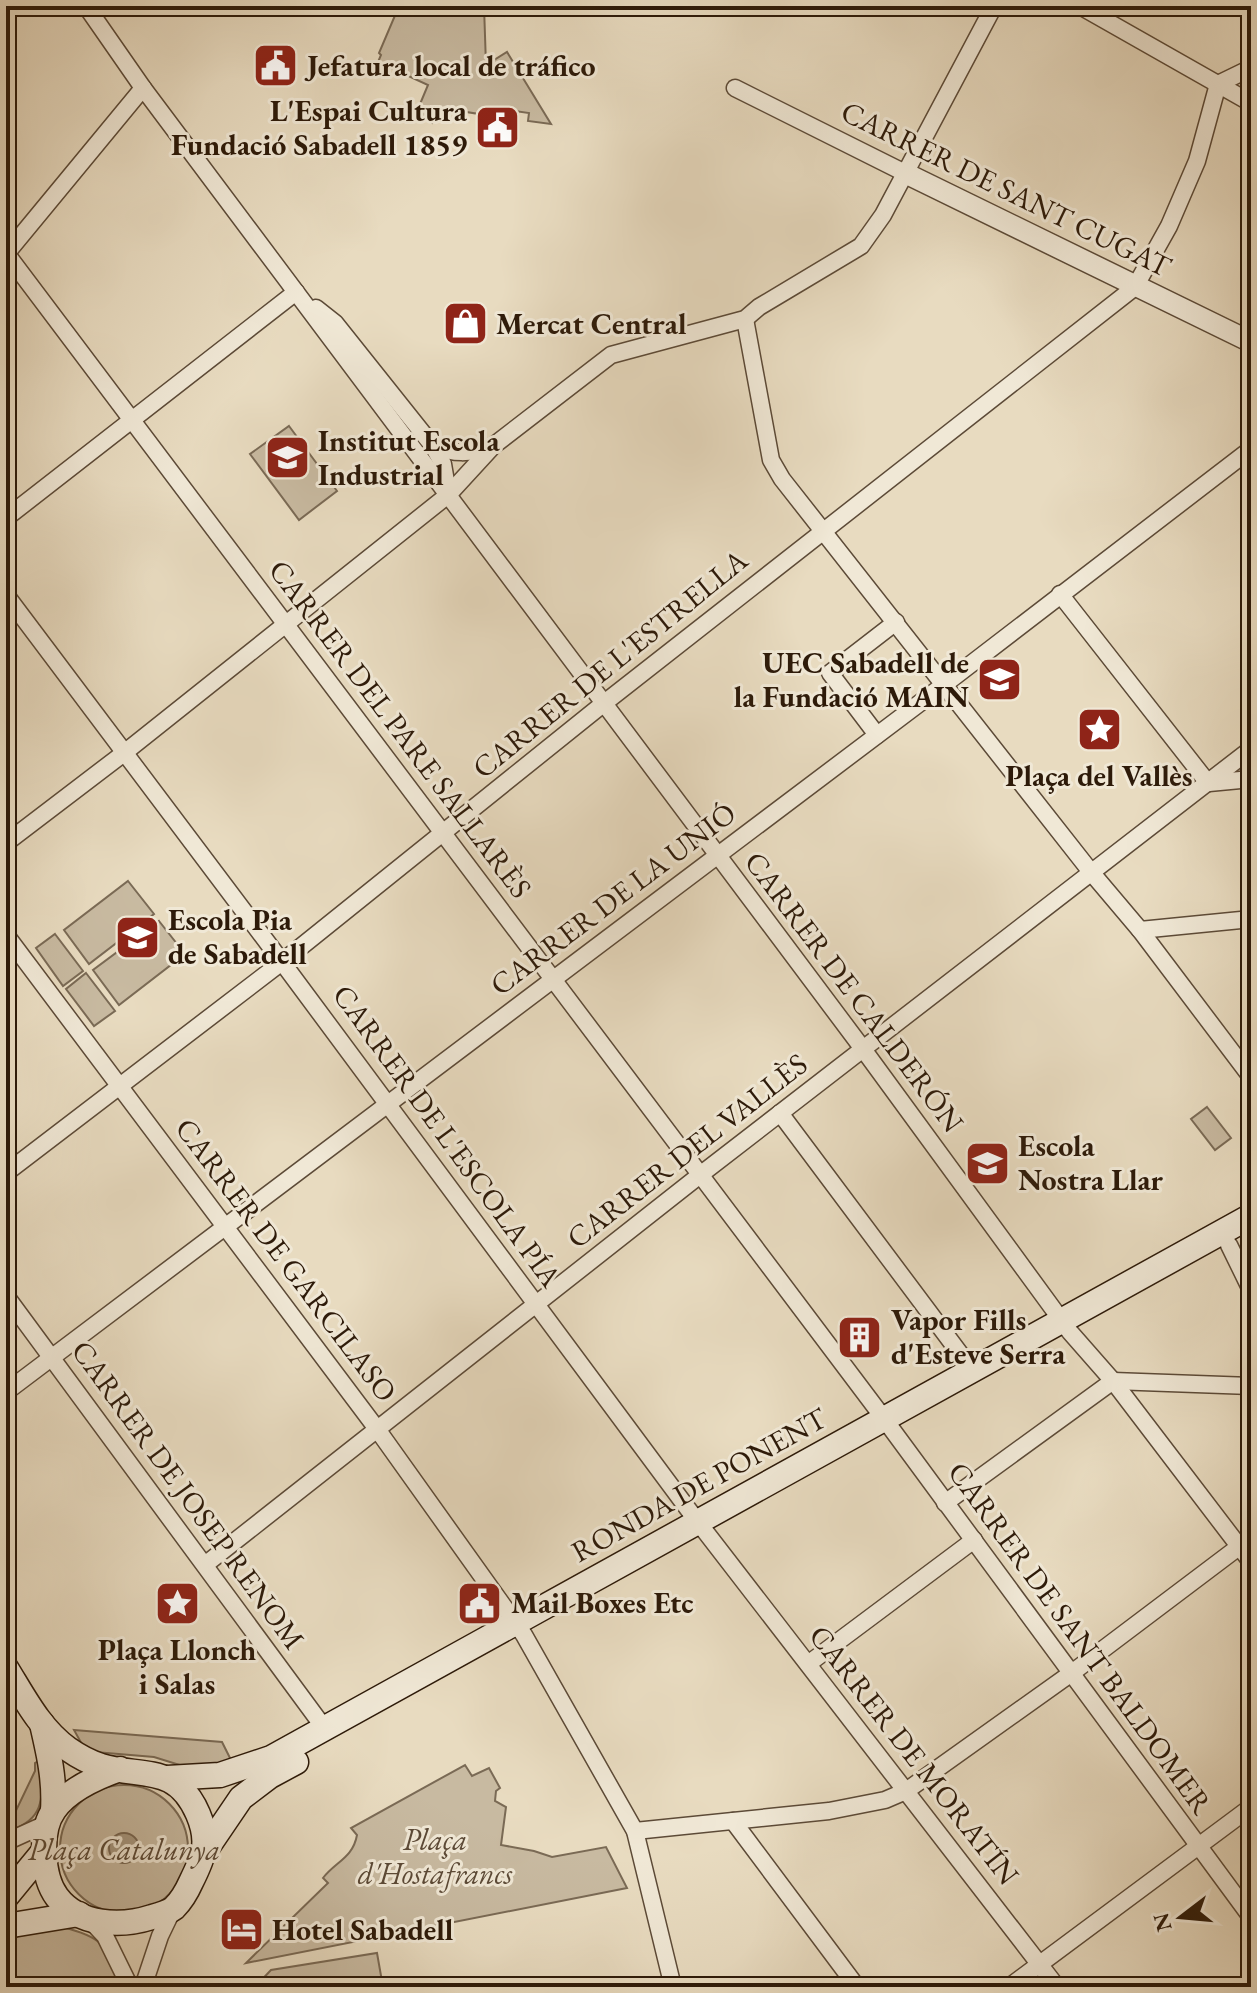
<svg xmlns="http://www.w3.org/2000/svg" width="1257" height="1993" viewBox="0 0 1257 1993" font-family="'EB Garamond',serif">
	<rect width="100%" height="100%" fill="#e8dbc0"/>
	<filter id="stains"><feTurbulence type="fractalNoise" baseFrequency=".0025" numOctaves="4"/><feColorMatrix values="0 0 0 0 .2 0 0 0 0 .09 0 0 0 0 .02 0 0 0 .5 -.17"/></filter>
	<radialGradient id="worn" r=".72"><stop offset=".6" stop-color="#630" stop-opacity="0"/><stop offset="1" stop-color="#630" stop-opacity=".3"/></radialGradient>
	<g fill="#c8baa1" stroke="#7a6a55" stroke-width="2">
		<path d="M399 6H484L486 65 507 52 551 124 528 121 529 113 494 108 492 116 447 109 446 117 437 113 432 123 415 116 428 85 378 62 381 55 379 53Z"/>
		<path d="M289 426 337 491 299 520 250 454Z"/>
		<path d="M128 881 154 914 89 964 64 930Z"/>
		<path d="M159 921 185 954 119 1005 93 970Z"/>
		<path d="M55 934 83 971 63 986 36 948Z"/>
		<path d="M86 973 115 1011 94 1026 66 989Z"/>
		<path d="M1207 1107 1231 1138 1215 1150 1191 1119Z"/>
		<path d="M74 1730 222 1742 231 1760 216 1766 186 1767 154 1757 95 1752 84 1748Z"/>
		<path d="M40 1760C41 1793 49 1816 12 1830L10 1823 35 1771V1763Z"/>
		<path d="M465 1765 472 1776 489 1768 500 1788 496 1791 495 1801 506 1807 501 1845 534 1851 552 1857 606 1847 627 1888 246 1963 328 1883 323 1878C335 1862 353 1858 357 1835L351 1828Z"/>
		<circle cx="124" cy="1849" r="64"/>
		<path d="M62 1927C107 1938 106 1947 121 1987H6V1941L33 1930Z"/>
		<path d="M377 1953 383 1987H255L271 1970Z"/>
	</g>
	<circle fill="#a89982" stroke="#776652" stroke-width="2" cx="124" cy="1848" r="15"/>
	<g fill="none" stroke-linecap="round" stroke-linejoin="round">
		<defs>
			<g id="minor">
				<path d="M86 6 143 88 863 1049 1070 1332 1113 1381 1251 1562"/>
				<path d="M1080 6 1251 103"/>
				<path d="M735 88 905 173"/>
				<path d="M6 253 885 1420 1251 1917"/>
				<path d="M6 254 143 88"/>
				<path d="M316 308 335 323 433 446C454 454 469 454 490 447"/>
				<path d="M745 319 771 460 782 479 1091 872 1140 930 1251 1077"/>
				<path d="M433 446 443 464 448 493"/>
				<path d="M6 518 296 292"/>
				<path d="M1060 594 1208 783"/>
				<path d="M6 595 282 962 691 1513 1057 1987"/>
				<path d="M877 735 830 673 896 622"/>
				<path d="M1209 783 1251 779"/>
				<path d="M6 843 124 753 448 495 493 446 611 355 745 319 759 307 861 246 883 215 994 6"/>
				<path d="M1140 930 1251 919"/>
				<path d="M6 935 377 1429 524 1635 635 1831 673 1987"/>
				<path d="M780 1113 973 1371"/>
				<path d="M6 1173 282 962 603 704 1135 287 1169 226 1197 161 1218 84 1251 68"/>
				<path d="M1229 1245 1251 1290"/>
				<path d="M6 1296 325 1729"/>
				<path d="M1113 1381 1251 1386"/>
				<path d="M6 1392 945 684 1251 449"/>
				<path d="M945 1503 1113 1381"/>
				<path d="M206 1564 700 1175 1251 749"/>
				<path d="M808 1664 974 1540"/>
				<path d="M733 1821 857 1987"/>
				<path d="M635 1831 829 1811 885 1800 906 1791 1073 1672 1240 1546"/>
				<path d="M6 1842 48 1823"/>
				<path d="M88 1918 105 1936 130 1987"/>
				<path d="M143 1987 160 1936 173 1909"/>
				<path d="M1009 1987 1251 1807"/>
			</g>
			<path id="tertiary" d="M905 173 1251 342"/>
			<g id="secondary">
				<path d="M6 1668C24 1697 40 1729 68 1749 78 1756 89 1762 101 1766 141 1778 176 1763 198 1814 210 1842 204 1856 191 1882 187 1891 181 1901 174 1908 169 1912 159 1915 152 1917 121 1927 79 1926 57 1897 42 1877 39 1831 54 1810 68 1790 97 1777 120 1769"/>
				<path d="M42 1724C49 1754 55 1780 53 1811"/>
				<path d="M167 1778 220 1775 271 1758 1251 1216"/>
				<path d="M205 1851 241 1798 270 1776 296 1762"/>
				<path d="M6 1897 43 1852"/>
				<path d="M6 1926 79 1914"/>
			</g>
		</defs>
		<use href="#minor" stroke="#5c4a37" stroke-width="19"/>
		<use href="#tertiary" stroke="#5c4a37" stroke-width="23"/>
		<use href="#secondary" stroke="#2d1a09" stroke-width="27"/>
		<use href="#minor" stroke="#f0e8d6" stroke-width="16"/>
		<use href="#tertiary" stroke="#f0e8d6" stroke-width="20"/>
		<use href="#secondary" stroke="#f0e8d6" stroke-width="24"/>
	</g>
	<defs>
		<symbol id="civic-square" viewBox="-11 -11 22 22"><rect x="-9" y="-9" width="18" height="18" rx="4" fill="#8f2418" stroke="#f0e8d6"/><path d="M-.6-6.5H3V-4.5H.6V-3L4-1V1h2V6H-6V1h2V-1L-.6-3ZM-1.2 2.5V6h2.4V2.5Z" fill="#fff"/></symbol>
		<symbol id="shop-square" viewBox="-11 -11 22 22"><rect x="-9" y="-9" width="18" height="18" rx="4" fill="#8f2418" stroke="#f0e8d6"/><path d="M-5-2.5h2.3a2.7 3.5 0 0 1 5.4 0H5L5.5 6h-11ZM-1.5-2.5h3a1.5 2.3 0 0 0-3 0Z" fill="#fff"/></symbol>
		<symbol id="school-square" viewBox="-11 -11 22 22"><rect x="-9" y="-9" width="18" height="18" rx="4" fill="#8f2418" stroke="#f0e8d6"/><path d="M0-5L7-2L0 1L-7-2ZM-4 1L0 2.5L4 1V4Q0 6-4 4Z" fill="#fff"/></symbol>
		<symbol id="sight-square" viewBox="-11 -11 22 22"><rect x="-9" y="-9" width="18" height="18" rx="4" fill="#8f2418" stroke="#f0e8d6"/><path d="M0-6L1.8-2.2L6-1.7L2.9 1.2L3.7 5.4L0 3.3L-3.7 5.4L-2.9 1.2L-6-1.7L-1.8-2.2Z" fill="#fff"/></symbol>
		<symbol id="building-square" viewBox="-11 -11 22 22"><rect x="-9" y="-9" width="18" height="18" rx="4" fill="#8f2418" stroke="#f0e8d6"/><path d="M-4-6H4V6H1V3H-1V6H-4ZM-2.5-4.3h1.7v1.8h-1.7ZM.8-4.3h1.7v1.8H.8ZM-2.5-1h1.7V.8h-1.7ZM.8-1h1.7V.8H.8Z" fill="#fff"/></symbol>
		<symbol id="hotel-square" viewBox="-11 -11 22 22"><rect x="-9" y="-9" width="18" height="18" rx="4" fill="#8f2418" stroke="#f0e8d6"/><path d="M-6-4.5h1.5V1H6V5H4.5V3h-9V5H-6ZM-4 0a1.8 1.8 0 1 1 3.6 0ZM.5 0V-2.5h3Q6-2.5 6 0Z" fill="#fff"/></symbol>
	</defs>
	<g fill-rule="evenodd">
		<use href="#civic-square" x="250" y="40" width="51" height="51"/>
		<use href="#civic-square" x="472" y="102" width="51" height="51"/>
		<use href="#shop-square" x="440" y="298" width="51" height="51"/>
		<use href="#school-square" x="262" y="432" width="51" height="51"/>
		<use href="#school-square" x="974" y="654" width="51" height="51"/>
		<use href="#sight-square" x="1074" y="704" width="51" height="51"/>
		<use href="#school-square" x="112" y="912" width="51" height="51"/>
		<use href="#school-square" x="962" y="1138" width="51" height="51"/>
		<use href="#building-square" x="834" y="1312" width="51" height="51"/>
		<use href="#civic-square" x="454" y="1578" width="51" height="51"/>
		<use href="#sight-square" x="152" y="1578" width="51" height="51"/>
		<use href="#hotel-square" x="216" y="1904" width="51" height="51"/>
	</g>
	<g text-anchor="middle" stroke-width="6" stroke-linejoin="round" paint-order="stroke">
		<g font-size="30" font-weight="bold" fill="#2d1a09" stroke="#f0e8d6" text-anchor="start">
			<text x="307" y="76">Jefatura local de tráfico</text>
			<text x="467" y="121" text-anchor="end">L'Espai Cultura<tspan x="467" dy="34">Fundació Sabadell 1859</tspan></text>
			<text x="496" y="334">Mercat Central</text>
			<text x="318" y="451">Institut Escola<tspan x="318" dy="34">Industrial</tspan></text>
			<text x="969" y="673" text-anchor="end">UEC Sabadell de<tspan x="969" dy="34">la Fundació MAIN</tspan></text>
			<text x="1099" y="786" text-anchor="middle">Plaça del Vallès</text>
			<text x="168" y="930">Escola Pia<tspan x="168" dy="34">de Sabadell</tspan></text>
			<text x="1018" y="1156">Escola<tspan x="1018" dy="34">Nostra Llar</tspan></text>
			<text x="891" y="1330">Vapor Fills<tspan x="891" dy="34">d'Esteve Serra</tspan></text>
			<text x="511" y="1613">Mail Boxes Etc</text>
			<text x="177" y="1660" text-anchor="middle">Plaça Llonch<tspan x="177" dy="34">i Salas</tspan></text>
			<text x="272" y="1940">Hotel Sabadell</text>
		</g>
		<g font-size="30" fill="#2d1a09" stroke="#f0e8d6">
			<text transform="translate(1006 189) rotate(26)" y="10">CARRER DE SANT CUGAT</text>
			<text transform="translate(610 664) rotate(-39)" y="10">CARRER DE L'ESTRELLA</text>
			<text transform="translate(400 729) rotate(53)" y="10">CARRER DEL PARE SALLARÈS</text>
			<text transform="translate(613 899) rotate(-37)" y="10">CARRER DE LA UNIÓ</text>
			<text transform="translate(854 992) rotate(53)" y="10">CARRER DE CALDERÓN</text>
			<text transform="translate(447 1136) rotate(54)" y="10">CARRER DE L'ESCOLA PÍA</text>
			<text transform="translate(687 1151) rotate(-38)" y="10">CARRER DEL VALLÈS</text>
			<text transform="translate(286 1260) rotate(53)" y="10">CARRER DE GARCILASO</text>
			<text transform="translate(699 1485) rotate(-29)" y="10">RONDA DE PONENT</text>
			<text transform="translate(188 1495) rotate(54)" y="10">CARRER DE JOSEP RENOM</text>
			<text transform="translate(1080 1638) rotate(54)" y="10">CARRER DE SANT BALDOMER</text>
			<text transform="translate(914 1755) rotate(52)" y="10">CARRER DE MORATÍN</text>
		</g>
		<g font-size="30" font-style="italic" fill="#5c4a37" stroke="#f0e8d6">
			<text x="435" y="1850">Plaça<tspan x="435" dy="34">d'Hostafrancs</tspan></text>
			<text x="124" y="1860">Plaça Catalunya</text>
		</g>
	</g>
	<rect width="1257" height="1993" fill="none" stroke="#e8dbc0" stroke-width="32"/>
	<rect x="8" y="8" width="1241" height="1977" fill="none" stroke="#2d1a09" stroke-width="4"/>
	<rect x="16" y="16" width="1225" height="1961" fill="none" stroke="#2d1a09" stroke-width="2"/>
	<g transform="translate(1181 1917) rotate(254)" stroke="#f0e8d6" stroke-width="6" paint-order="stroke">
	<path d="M0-6L14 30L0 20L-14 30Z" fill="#2d1a09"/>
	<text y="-12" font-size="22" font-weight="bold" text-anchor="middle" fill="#2d1a09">N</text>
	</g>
	<rect width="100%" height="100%" filter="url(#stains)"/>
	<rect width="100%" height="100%" fill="url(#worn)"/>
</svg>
